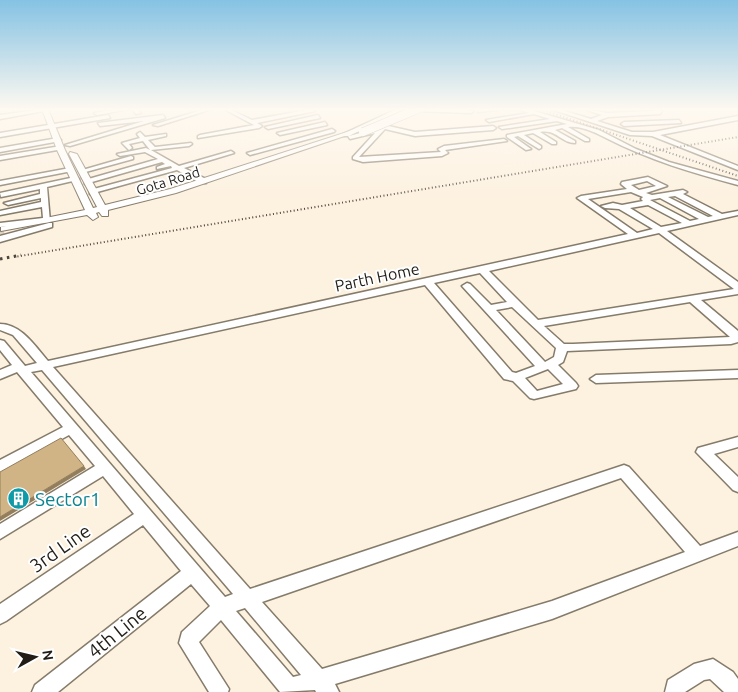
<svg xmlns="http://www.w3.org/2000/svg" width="738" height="692" viewBox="0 0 738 692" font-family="Ubuntu,sans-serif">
	<rect width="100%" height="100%" fill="#fdf1df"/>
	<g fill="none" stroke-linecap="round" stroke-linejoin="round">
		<path stroke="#dcd1c1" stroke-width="9" stroke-dasharray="9 5" stroke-linecap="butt" d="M0 233 4 232"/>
		<defs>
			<g id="minor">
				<path d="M44 109 49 110 0 119V115Z"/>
				<path d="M117 109H129L97 115 94 113Z"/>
				<path d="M132 109H137L141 113 136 114Z"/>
				<path d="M205 109H212L158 126 153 125Z"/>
				<path d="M224 109H229L252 120 312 109 315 111 257 123 262 126 259 128 198 138V136L200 135 254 125Z"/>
				<path d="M397 109H404L349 136 375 129 378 130 384 125 415 132 493 126 496 128 493 130 415 136 385 129 359 157 441 152 438 149 444 146 504 139 507 141 445 150 448 153 442 156 363 162 353 159V157L375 133 350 139 348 136H343V134Z"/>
				<path d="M413 109H450L474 111 471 113 416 111Z"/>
				<path d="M480 109H505L478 112Z"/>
				<path d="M519 109H527L599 130 636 149 669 162 738 181V185C693 173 649 160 608 139 597 133 581 125 568 127L589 139V141H585L562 128 555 130 575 141V143C561 143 557 129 540 132L556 142V144H552L533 133 524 135 541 146V148L539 149 518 136 514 137 531 149 526 150 507 137V135L567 124 557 121 502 129 499 127 550 119 534 114 489 122 486 120 529 113Z"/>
				<path d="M551 109H558L591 119 602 115 584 109 607 113 654 111 653 109 662 111 660 114 608 117 597 121 632 132H653L738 116V120L660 135 738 166V170L652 136 630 135Z"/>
				<path d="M108 115 110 118 0 137V133Z"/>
				<path d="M163 115 165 118 70 146 65 145 144 121 100 126 98 123Z"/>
				<path d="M318 115 320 118 268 129 265 127Z"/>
				<path d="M679 120 681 123 624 126 621 124 624 122Z"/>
				<path d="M325 122 327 125 280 135 277 133Z"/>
				<path d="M332 129 335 131 334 132 250 155 247 153Z"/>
				<path d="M140 132 145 137 166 134V136L148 140 155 147 191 143 192 144 189 146 151 150 179 166 231 151 234 153 184 168 206 179V183H200L177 170 90 194V190L172 168 171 166 157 169V167L165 164 162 162 85 184V180L158 159 145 152 120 156 117 154 146 148 150 150 143 141 129 144 132 148 129 150 122 143 140 138 137 134Z"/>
				<path d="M58 138 61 140 60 141 0 152V148Z"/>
				<path d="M61 146 63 147V149L0 160V156Z"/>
				<path d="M131 156 133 157V159L82 173 79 171Z"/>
				<path d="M70 168 73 170 72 171 0 185V181Z"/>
				<path d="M75 177 79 179 77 180 47 187 50 222 0 227V223L43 218 42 207 0 215V211L41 202V198L8 205 4 203 40 194V189L1 197 0 193Z"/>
				<path d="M648 177 667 186 646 193 652 195 683 190 687 192 683 194 722 214 738 211V215L667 231 738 282V294L701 300 738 331V342L731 344 567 351 563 362 558 365 576 383 578 386 576 389 534 399 530 398 513 381 504 379 425 285 53 367 250 589 624 465 629 467 700 546 738 532V546L552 619 335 684 339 692H316L315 690 280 692 221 620 199 642 229 689 228 692H209L179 643 182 632 210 606 191 584 58 692H32L35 685 181 571 143 525 6 621 0 624V604L134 514 103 476 0 539V524L95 466 69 435 0 473V460L63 427 17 372 0 379V370L12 365 0 350V340L4 341 25 366 37 363 13 335 0 330V324C21 324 35 346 48 361L628 234 577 198 581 196 627 189 621 184 622 182ZM647 181 656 186 639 190 631 185ZM631 192 643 197 641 199 643 201 622 205 613 203 601 206 605 208 619 209 653 229 637 233 588 199ZM675 196 713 216 708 217 668 197ZM660 198 699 219 690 221 650 200ZM648 205 682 223 661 227 630 208ZM659 233 734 289 538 320 489 271ZM480 273 507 302 491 305 470 284 467 283 462 286 535 366 516 373 512 372 434 283ZM690 302 730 337 573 344H564L544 326ZM512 307 556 348 554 357 545 362 496 310ZM548 369 563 384 537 391 525 378ZM42 370 233 594 225 597 31 372ZM621 478 685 552 552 601 322 669 262 602ZM245 608 301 675 293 677 236 611Z"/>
				<path d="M49 223H52V227L0 242V236Z"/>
				<path d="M738 370V378L596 383 590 379 596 375Z"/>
				<path d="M738 437V447L714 454 738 477V492L733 490 696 452 698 448Z"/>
				<path d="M713 659 733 672 738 679V692H724L710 679 704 680 685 692H665L668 680 694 664Z"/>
			</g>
			<path id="major" d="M42 109H48L65 150 93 208 97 207 69 154 70 152 77 154 105 205 170 189 375 123 380 124 176 193 108 210V216H102L99 212 96 213 98 217 93 220 87 215 1 231V227L85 210 57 150Z"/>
		</defs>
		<use href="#minor" stroke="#857b6a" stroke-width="3"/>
		<use href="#major" stroke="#857b6a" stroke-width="2"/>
		<use href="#minor" fill="#fff" fill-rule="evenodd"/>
		<use href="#major" fill="#fff" fill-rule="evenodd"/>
		<g stroke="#4c463d" stroke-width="2" stroke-dasharray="1 2.5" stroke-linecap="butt">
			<path d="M540 109 738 176"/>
			<path d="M14 257 738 137"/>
		</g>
		<path stroke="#4c463d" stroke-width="3" stroke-dasharray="2.5 4.5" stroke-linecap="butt" d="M0 259 21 255"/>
		<defs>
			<path id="major-bridge" d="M363 132 418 109"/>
		</defs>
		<use href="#major-bridge" stroke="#857b6a" stroke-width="9" stroke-linecap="butt"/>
		<use href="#major-bridge" stroke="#fff" stroke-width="8"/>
	</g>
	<path fill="#927e5d" d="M84 466 86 469 0 521V517Z"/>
	<path fill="#d1b485" stroke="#927e5d" d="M61 438 84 466 0 517V472Z"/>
	<linearGradient id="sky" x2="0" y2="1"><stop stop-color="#85c2e3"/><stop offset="0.53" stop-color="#fef9f1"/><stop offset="1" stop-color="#fef9f1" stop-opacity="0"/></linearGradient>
	<rect width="738" height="206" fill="url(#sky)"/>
	<defs>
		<symbol id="building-disc" viewBox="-11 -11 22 22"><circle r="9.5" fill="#0f9aa8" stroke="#fff"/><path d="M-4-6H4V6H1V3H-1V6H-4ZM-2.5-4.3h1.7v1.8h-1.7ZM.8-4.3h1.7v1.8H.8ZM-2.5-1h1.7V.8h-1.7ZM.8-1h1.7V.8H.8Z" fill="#fff"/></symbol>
	</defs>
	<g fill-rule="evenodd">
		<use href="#building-disc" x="6" y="486" width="25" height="25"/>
	</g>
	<g text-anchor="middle" stroke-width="4" stroke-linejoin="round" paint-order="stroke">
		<g font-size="14" fill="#211d16" stroke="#fff">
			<text transform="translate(168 181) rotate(-17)" y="5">Gota Road</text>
		</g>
		<g font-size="16" fill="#211d16" stroke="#fff">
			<text transform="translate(377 277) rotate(-12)" y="6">Parth Home</text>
		</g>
		<g font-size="19" fill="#0d838f" stroke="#fff" text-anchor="start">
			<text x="35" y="506">Sector1</text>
		</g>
		<g font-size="19" fill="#211d16" stroke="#fff">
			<text transform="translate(60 548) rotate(-35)" y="7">3rd Line</text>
			<text transform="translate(117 632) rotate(-39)" y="7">4th Line</text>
		</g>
	</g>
	<g transform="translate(35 657) rotate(82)" stroke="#ffffff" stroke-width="4" paint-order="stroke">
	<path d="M0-4L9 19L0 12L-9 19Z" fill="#211d16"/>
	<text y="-8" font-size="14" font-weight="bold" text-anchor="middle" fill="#211d16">N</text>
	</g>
</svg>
